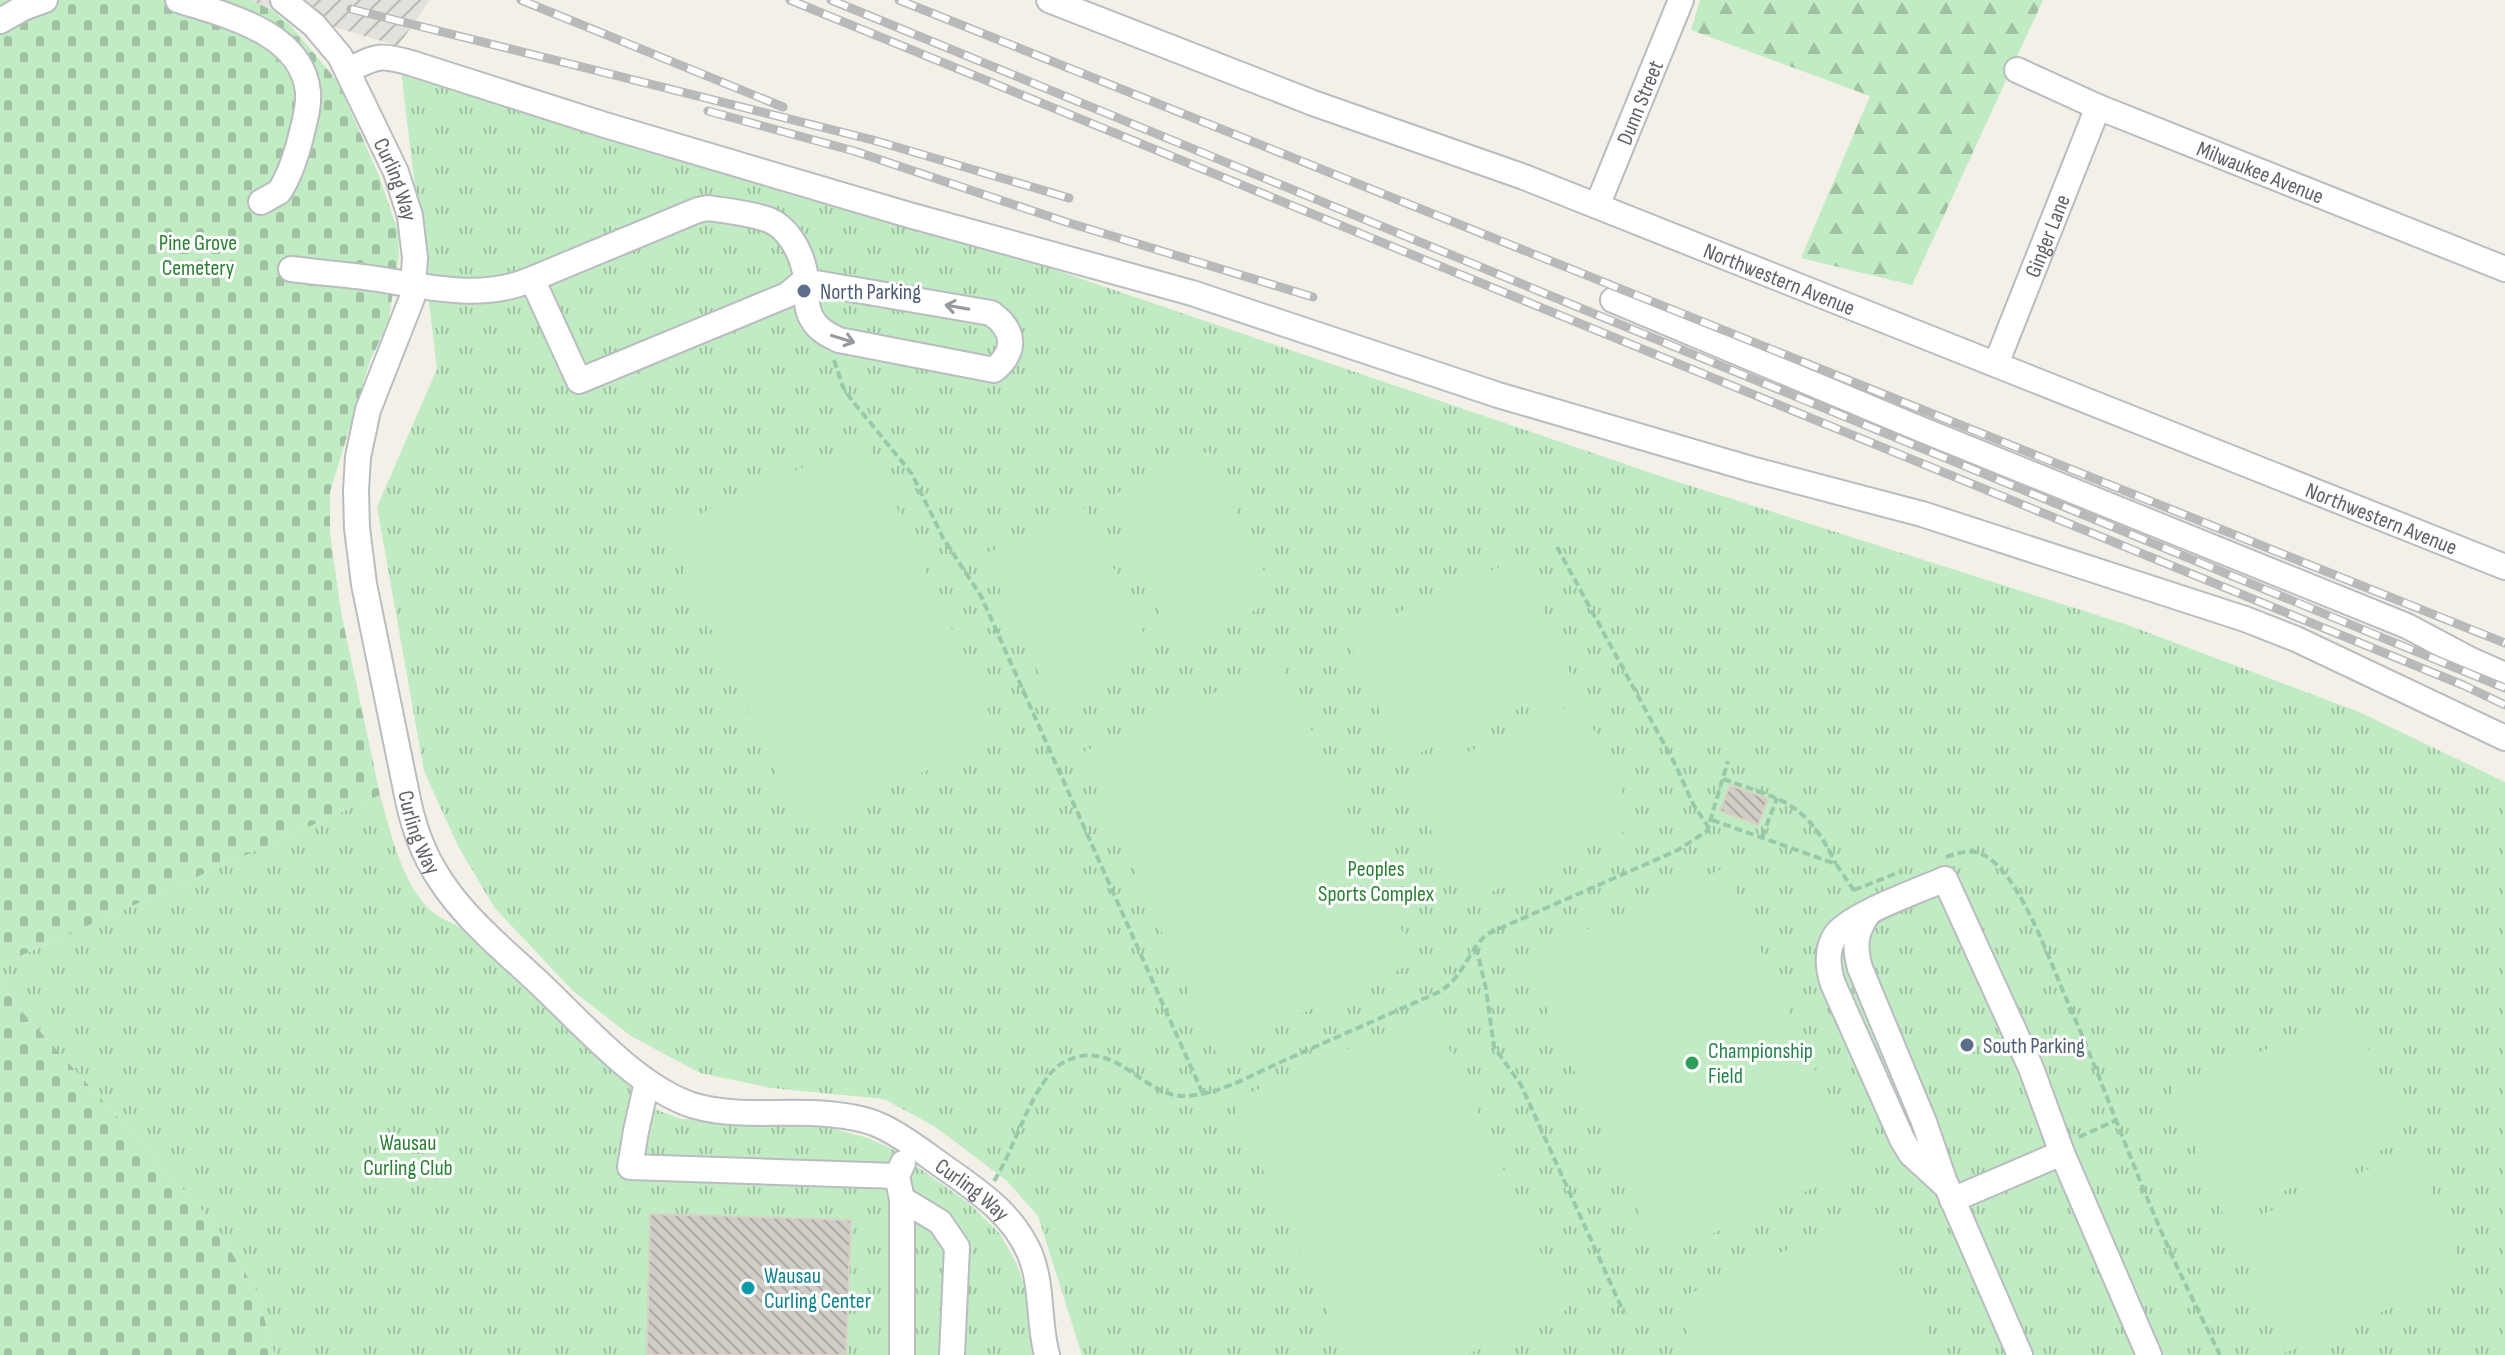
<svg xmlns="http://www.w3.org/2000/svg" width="2505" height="1355" viewBox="0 0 2505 1355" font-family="'Sofia Sans Condensed',sans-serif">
	<defs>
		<pattern id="industrial-furrows" width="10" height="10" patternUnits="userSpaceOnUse" patternTransform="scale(2)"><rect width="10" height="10" fill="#e2e1db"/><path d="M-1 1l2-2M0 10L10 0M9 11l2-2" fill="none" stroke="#babab5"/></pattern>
		<pattern id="grass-tufts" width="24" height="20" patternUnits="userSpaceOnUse" patternTransform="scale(2)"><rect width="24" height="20" fill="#c1ebc3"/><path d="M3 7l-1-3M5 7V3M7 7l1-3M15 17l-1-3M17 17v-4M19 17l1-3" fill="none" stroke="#a0c2a2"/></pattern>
		<pattern id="forest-firs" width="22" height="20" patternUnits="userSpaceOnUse" patternTransform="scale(2)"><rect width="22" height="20" fill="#c1ebc3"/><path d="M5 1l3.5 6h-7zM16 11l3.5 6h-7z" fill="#a0c2a2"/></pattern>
		<pattern id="cemetery-stones" width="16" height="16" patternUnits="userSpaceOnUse" patternTransform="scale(2)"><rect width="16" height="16" fill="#c1ebc3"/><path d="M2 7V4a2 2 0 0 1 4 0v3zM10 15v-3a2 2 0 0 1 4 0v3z" fill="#a0c2a2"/></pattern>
		<pattern id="building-back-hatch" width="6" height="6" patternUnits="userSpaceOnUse" patternTransform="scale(2)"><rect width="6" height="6" fill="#cfcdc5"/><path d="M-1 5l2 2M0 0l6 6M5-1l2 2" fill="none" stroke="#abaaa4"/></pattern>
	</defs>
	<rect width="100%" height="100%" fill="#f2f0e7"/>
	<path fill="url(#industrial-furrows)" d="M244 0H430L398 46Z"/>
	<g fill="url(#grass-tufts)">
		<path d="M398 46 1669 479 2125 624 2359 712 2505 782V1355H1082L1038 1216 1007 1181 934 1126 884 1099 771 1088 700 1073 631 1036 573 991 494 907 458 846 424 771 377 507 437 369Z"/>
		<path d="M380 795C391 833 400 877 427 907 435 916 449 921 459 927L617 1075 657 1110 681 1119 823 1126 868 1138 894 1150 971 1205 1000 1234 1017 1264 1025 1288 1032 1355H275L255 1288 208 1217 16 1005 0 977V965Z"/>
	</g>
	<path fill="url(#forest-firs)" d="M1700 0H2043L1912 285 1801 258 1870 96 1691 30Z"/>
	<g fill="url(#cemetery-stones)">
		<path d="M0 0H251L272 10 292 27 338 82 379 176 398 231 399 255 388 323 370 361 330 492V533L341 612 380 795 0 965Z"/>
		<path d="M0 977 16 1005 208 1217 255 1288 275 1355H0Z"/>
	</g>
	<g fill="#c1ebc3">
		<path d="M866 439 1000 737 801 828 666 529Z"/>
		<path d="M1209 451 1277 600 1175 646 1107 498Z"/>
		<path d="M1086 508 1154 656 1052 703 984 554Z"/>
		<path d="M1519 558 1575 683 1402 761 1346 636Z"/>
		<path d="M1281 663 1416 962 1216 1052 1081 753Z"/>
		<path d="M1581 701 1637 826 1464 904 1408 779Z"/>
		<path d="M1724 868 1859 1167 1659 1258 1524 958Z"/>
		<path d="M1432 1011 1567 1310 1466 1355H1347L1232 1101Z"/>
		<path d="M2353 1013 2406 1140 2224 1216 2171 1089Z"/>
		<path d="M2413 1150 2466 1276 2285 1353 2232 1227Z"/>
		<path d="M1873 1211 1938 1355H1697L1673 1301Z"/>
	</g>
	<g fill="url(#building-back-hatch)" stroke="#d7d2c4" stroke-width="2">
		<path d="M1730 785 1768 799 1758 825 1720 811Z"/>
		<path d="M650 1214 851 1220 846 1355H647Z"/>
	</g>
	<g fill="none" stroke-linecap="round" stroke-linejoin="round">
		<defs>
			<g id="minor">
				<path d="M178 0C225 15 302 32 308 92 309 104 306 116 303 128 298 150 291 174 279 192L261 202"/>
				<path id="s1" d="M283 0 314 25 340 56 396 172 410 216 415 258 412 298 368 410 358 457 356 490 357 528 364 584 408 800C414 828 423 854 439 878 464 918 505 951 539 983 582 1023 638 1089 695 1106 738 1118 784 1110 828 1114 846 1116 864 1118 881 1126 901 1135 919 1149 937 1162 973 1188 1012 1211 1030 1254 1043 1286 1038 1322 1047 1355"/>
				<path id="s2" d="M1049 0 1313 103 1524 177 2505 567"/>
				<path d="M0 21 23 8 45 0"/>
				<path d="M348 70C377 56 379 54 411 63L605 125 909 215 1192 293 1498 395 1751 469 1922 514 2245 619 2296 639 2505 738"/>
				<path id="s3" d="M2017 70 2098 107 2505 269"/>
				<path id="s4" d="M1597 206 1681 0"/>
				<path d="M291 269C322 273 354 275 384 280 432 288 485 300 532 279L698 210 708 208C727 211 750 213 769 220 787 227 800 250 804 268 809 285 802 306 814 322 820 331 829 335 839 340L994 370C1017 351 1015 330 991 313L804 281 787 295 579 381 532 279"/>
				<path d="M1613 300 1913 426 2407 626 2471 660 2505 675"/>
				<path id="s5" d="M1996 364 2098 107"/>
				<path d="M1868 914C1855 932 1854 946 1860 968L1924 1122 1944 1180 2020 1355"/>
				<path d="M647 1082 636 1131 630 1167 897 1176"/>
				<path d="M1947 1187 1911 1154 1902 1139 1833 984C1828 969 1826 950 1835 936 1848 915 1921 890 1945 879L2031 1068 2062 1153 2149 1355"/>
				<path d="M902 1199 940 1222 957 1247 952 1355"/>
				<path d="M1952 1200 2062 1153"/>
				<path d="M902 1355V1199L897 1176 903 1163"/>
			</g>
		</defs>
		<use href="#minor" stroke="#b9bcc1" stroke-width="28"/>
		<g stroke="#98caa9" stroke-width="4" stroke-dasharray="8 4" stroke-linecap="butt">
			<path d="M834 360 843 387 851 399 912 474 943 538 981 596 1203 1094"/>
			<path d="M1557 547 1675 764 1693 804 1709 828"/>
			<path d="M1723 779C1785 801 1805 801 1836 864"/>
			<path d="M1712 820 1836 864 1855 892"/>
			<path d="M1762 837 1777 798"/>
			<path d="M1946 857C1967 850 1978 847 1996 864 2026 893 2049 959 2066 998 2097 1068 2123 1141 2153 1212 2173 1261 2197 1308 2220 1355"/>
			<path d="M1854 890 1900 872"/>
			<path d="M1476 947 1486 989 1494 1047 1521 1085 1624 1313"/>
			<path d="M2079 1137 2117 1120"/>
			<path d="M994 1181C1015 1149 1033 1079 1064 1062 1116 1035 1143 1099 1187 1096 1220 1094 1254 1074 1283 1061 1335 1038 1387 1015 1439 992 1464 977 1467 952 1487 934L1678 850 1707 831 1728 761"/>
		</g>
		<use href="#minor" stroke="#fff" stroke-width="24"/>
		<defs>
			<g id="rail">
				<path d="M521 0 783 107"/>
				<path d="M790 0 2463 685 2505 705"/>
				<path d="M831 0 2505 688"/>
				<path d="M899 0 2505 643"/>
				<path d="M351 9 873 140 1069 198"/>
				<path d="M708 111 854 151 1066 222 1313 297"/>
			</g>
		</defs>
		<use href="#rail" stroke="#b8b9b9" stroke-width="9"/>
		<use href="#rail" stroke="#fff" stroke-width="6" stroke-dasharray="18" stroke-linecap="butt"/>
	</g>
	<defs><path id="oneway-shaft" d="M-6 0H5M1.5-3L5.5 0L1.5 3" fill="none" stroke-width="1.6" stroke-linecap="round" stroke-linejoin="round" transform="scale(2)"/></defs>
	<g stroke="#96999d">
		<use href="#oneway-shaft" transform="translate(957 307) rotate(-170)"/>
		<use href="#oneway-shaft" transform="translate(843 339) rotate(17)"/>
	</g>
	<g fill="#5c6f8a" stroke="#fff" stroke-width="3">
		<circle cx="804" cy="291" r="8"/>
		<circle cx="1967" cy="1045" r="8"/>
	</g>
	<circle fill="#2e9e5b" stroke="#fff" stroke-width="3" cx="1692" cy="1063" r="8"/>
	<circle fill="#0f9aa8" stroke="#fff" stroke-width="3" cx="748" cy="1288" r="8"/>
	<g text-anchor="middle" stroke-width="6" stroke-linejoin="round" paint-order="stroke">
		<g font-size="22" fill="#5e6268" stroke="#fff">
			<text dy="8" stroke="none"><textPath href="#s4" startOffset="112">Dunn Street</textPath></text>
			<text dy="8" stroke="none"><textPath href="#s3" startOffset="264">Milwaukee Avenue</textPath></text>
			<text dy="8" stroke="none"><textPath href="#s1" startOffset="216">Curling Way</textPath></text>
			<text dy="8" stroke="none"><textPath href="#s5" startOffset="138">Ginger Lane</textPath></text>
			<text dy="8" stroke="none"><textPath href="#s2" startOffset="782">Northwestern Avenue</textPath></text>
			<text dy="8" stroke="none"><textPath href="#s2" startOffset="1430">Northwestern Avenue</textPath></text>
			<text dy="8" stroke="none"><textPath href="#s1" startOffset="888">Curling Way</textPath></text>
			<text dy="8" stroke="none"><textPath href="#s1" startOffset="1584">Curling Way</textPath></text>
		</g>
		<g font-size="22" fill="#2b8133" stroke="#fff">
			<text x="198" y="250">Pine Grove<tspan x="198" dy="25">Cemetery</tspan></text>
			<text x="1376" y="876">Peoples<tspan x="1376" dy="25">Sports Complex</tspan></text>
			<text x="408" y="1150">Wausau<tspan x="408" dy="25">Curling Club</tspan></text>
		</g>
		<g font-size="22" fill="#4e5e75" stroke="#fff" text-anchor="start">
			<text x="820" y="299">North Parking</text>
			<text x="1983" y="1053">South Parking</text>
		</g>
		<g font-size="22" fill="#27864d" stroke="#fff" text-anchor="start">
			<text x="1708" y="1058">Championship<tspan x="1708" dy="25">Field</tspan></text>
		</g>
		<g font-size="22" fill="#0d838f" stroke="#fff" text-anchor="start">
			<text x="764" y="1283">Wausau<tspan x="764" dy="25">Curling Center</tspan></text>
		</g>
	</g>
</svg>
